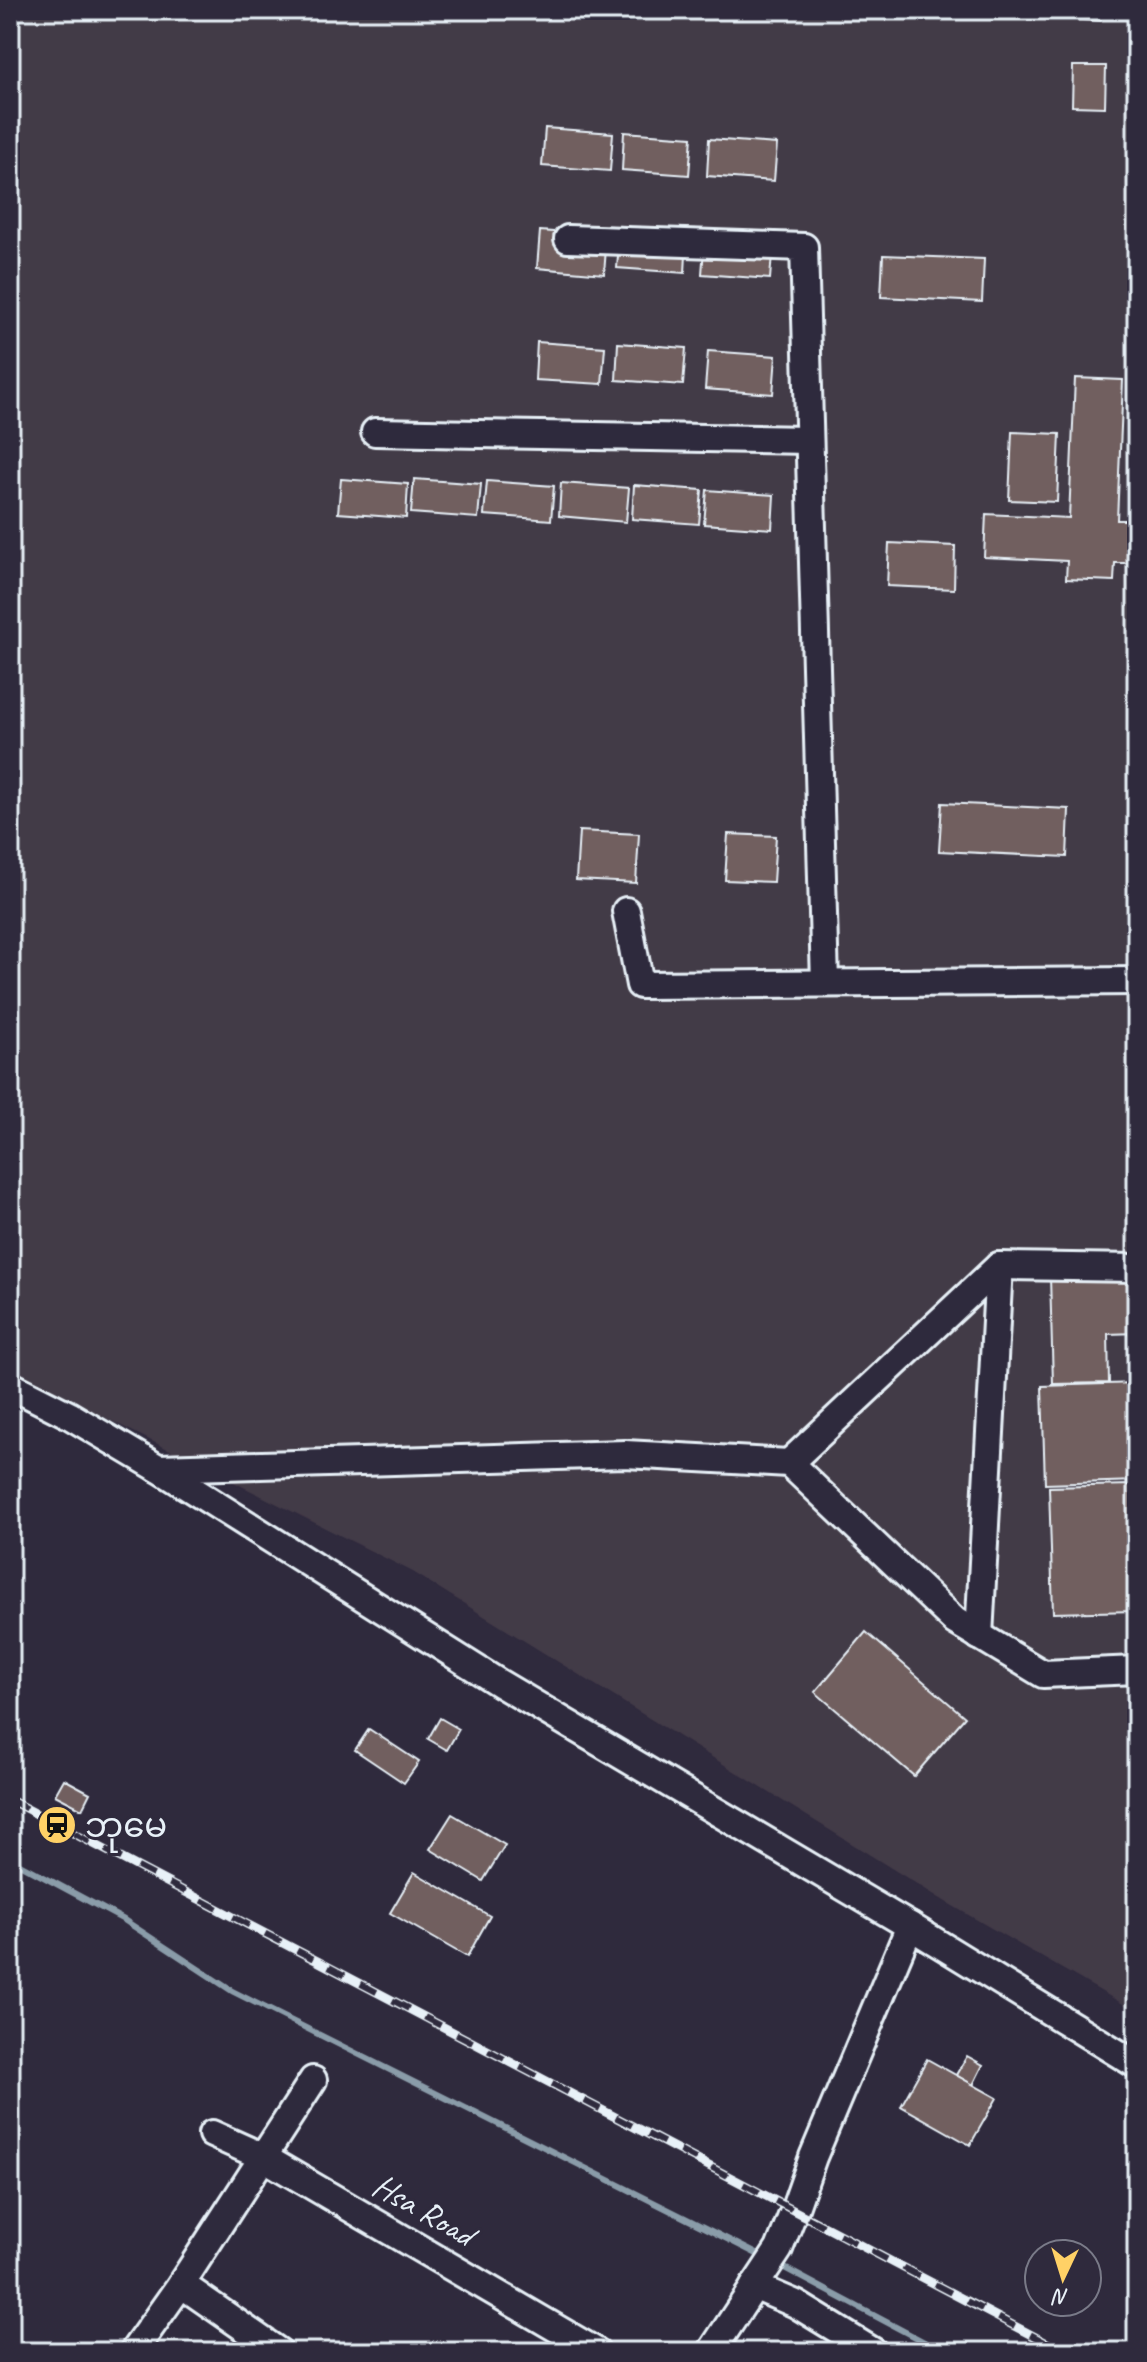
<svg xmlns="http://www.w3.org/2000/svg" width="1147" height="2362" viewBox="0 0 1147 2362" font-family="Caveat,'Noto Sans Myanmar',sans-serif">
	<rect width="100%" height="100%" fill="#2f2a3d"/>
	<filter id="ink" filterUnits="userSpaceOnUse"><feTurbulence type="fractalNoise" baseFrequency=".0125" numOctaves="2"/><feDisplacementMap in="SourceGraphic" scale="16" xChannelSelector="R" yChannelSelector="G"/><feConvolveMatrix kernelMatrix="1 2 1 2 8 2 1 2 1" color-interpolation-filters="sRGB"/></filter>
	<g filter="url(#ink)">
		<path fill="#433a47" d="M10 10H1137V2012L946 1902 413 1572 10 1370Z"/>
		<g fill="none" stroke-linecap="round" stroke-linejoin="round">
			<g stroke="#8a9ca9" stroke-width="6">
				<path d="M10 1859 124 1920 232 1991 767 2259"/>
				<path d="M777 2264 943 2352"/>
			</g>
		</g>
		<g fill="#715f5e" stroke="#e8f1f8" stroke-width="2">
			<path d="M1063 10H1101V21L1063 19Z"/>
			<path d="M1073 66H1106L1105 107 1072 106Z"/>
			<path d="M545 128 613 133 610 171 542 166Z"/>
			<path d="M624 132 692 137 689 175 622 170Z"/>
			<path d="M709 139 777 144 774 181 707 176Z"/>
			<path d="M540 231 607 236 604 274 537 268Z"/>
			<path d="M620 231 687 236 685 273 617 268Z"/>
			<path d="M705 236 773 241 770 279 702 274Z"/>
			<path d="M883 255 984 259 982 302 881 297Z"/>
			<path d="M537 342 605 347 602 384 535 380Z"/>
			<path d="M618 343 686 348 683 385 616 380Z"/>
			<path d="M708 351 776 356 773 394 705 389Z"/>
			<path d="M1075 378 1123 380 1117 520H1133L1131 563H1115L1114 581 1066 579 1067 561 984 557 986 514 1069 518Z"/>
			<path d="M1012 432 1060 434 1057 502 1009 500Z"/>
			<path d="M341 479 408 484 406 518 338 513Z"/>
			<path d="M414 479 481 484 478 518 411 513Z"/>
			<path d="M487 481 554 486 551 520 484 515Z"/>
			<path d="M561 483 629 488 626 522 559 516Z"/>
			<path d="M634 485 702 490 699 524 632 519Z"/>
			<path d="M707 490 774 495 772 529 704 524Z"/>
			<path d="M889 543 955 546 954 589 887 586Z"/>
			<path d="M942 803 1069 809 1067 857 939 851Z"/>
			<path d="M579 831 639 834 636 883 576 880Z"/>
			<path d="M728 834 776 836 773 882 725 880Z"/>
			<path d="M1137 1273V1333L1108 1334 1109 1383 1053 1384 1050 1276Z"/>
			<path d="M1137 1383V1481L1045 1484 1042 1386Z"/>
			<path d="M1131 1485 1135 1611 1053 1613 1049 1487Z"/>
			<path d="M866 1632 965 1717 914 1776 815 1692Z"/>
			<path d="M440 1718 459 1729 447 1750 428 1739Z"/>
			<path d="M369 1729 419 1762 404 1783 355 1750Z"/>
			<path d="M64 1779 90 1793 82 1809 55 1795Z"/>
			<path d="M452 1814 505 1845 483 1881 430 1849Z"/>
			<path d="M414 1872 490 1916 467 1957 390 1913Z"/>
			<path d="M967 2056 983 2065 973 2085 956 2075Z"/>
			<path d="M927 2059 997 2098 970 2145 901 2106Z"/>
		</g>
		<g fill="none" stroke-linecap="round" stroke-linejoin="round">
			<defs>
				<g id="minor">
					<path d="M568 239 804 247 825 983"/>
					<path d="M375 432 809 440"/>
					<path d="M626 911 640 985 1137 981"/>
					<path d="M10 1385 69 1415 158 1468 499 1683 910 1926 1137 2065"/>
					<path d="M789 1463 999 1266 1137 1268"/>
					<path d="M158 1468 625 1454 789 1463 955 1621 1043 1674 1137 1670"/>
					<path d="M979 1636 999 1266"/>
					<path d="M212 2134 263 2157 597 2352"/>
					<path d="M181 2284 279 2352"/>
					<path d="M754 2286 796 2304 874 2352"/>
					<path d="M133 2352 181 2284 313 2080"/>
					<path d="M711 2352 779 2249 794 2211 813 2157 910 1926"/>
				</g>
			</defs>
			<use href="#minor" stroke="#e8f1f8" stroke-width="32"/>
			<use href="#minor" stroke="#2f2a3d" stroke-width="26"/>
			<defs>
				<path id="rail" d="M10 1800 1064 2352"/>
			</defs>
			<use href="#rail" stroke="#e8f1f8" stroke-width="9"/>
			<use href="#rail" stroke="#2f2a3d" stroke-width="6" stroke-dasharray="18" stroke-linecap="butt"/>
		</g>
	</g>
	<defs>
		<symbol id="station-disc" viewBox="-11 -11 22 22"><circle r="9.5" fill="#ffd166" stroke="#2f2a3d"/><path d="M-3-6H3Q5-6 5-4V2Q5 4 3 4L4.5 6H3L1.5 4h-3L-3 6H-4.5L-3 4Q-5 4-5 2V-4Q-5-6-3-6ZM-3.5-4v3h7v-3ZM-3.5 1v1.5H-2V1ZM2 1v1.5H3.5V1Z" fill="#111"/></symbol>
	</defs>
	<g fill-rule="evenodd">
		<use href="#station-disc" x="35" y="1803" width="44" height="44"/>
	</g>
	<g text-anchor="middle" stroke-width="6" stroke-linejoin="round" paint-order="stroke">
		<g font-size="34" fill="#e8f1f8" stroke="#2f2a3d" text-anchor="start">
			<text x="85" y="1837">ဘုမေ</text>
		</g>
		<g font-size="34" fill="#e8f1f8" stroke="#2f2a3d">
			<text transform="translate(424 2209) rotate(30)" y="12">Hsa Road</text>
		</g>
	</g>
	<rect width="1147" height="2362" fill="none" stroke="#2f2a3d" stroke-width="40"/>
	<rect x="20" y="20" width="1107" height="2322" fill="none" stroke="#e8f1f8" stroke-width="3" filter="url(#ink)"/>
	<g transform="translate(1063 2278) rotate(184)"><circle r="38" fill="#2f2a3d" stroke="#797a88" stroke-width="2"/>
	<path d="M0-6L14 30L0 20L-14 30Z" fill="#ffd166"/>
	<text y="-12" font-size="22" font-weight="bold" text-anchor="middle" fill="#e8f1f8">N</text>
	</g>
</svg>
